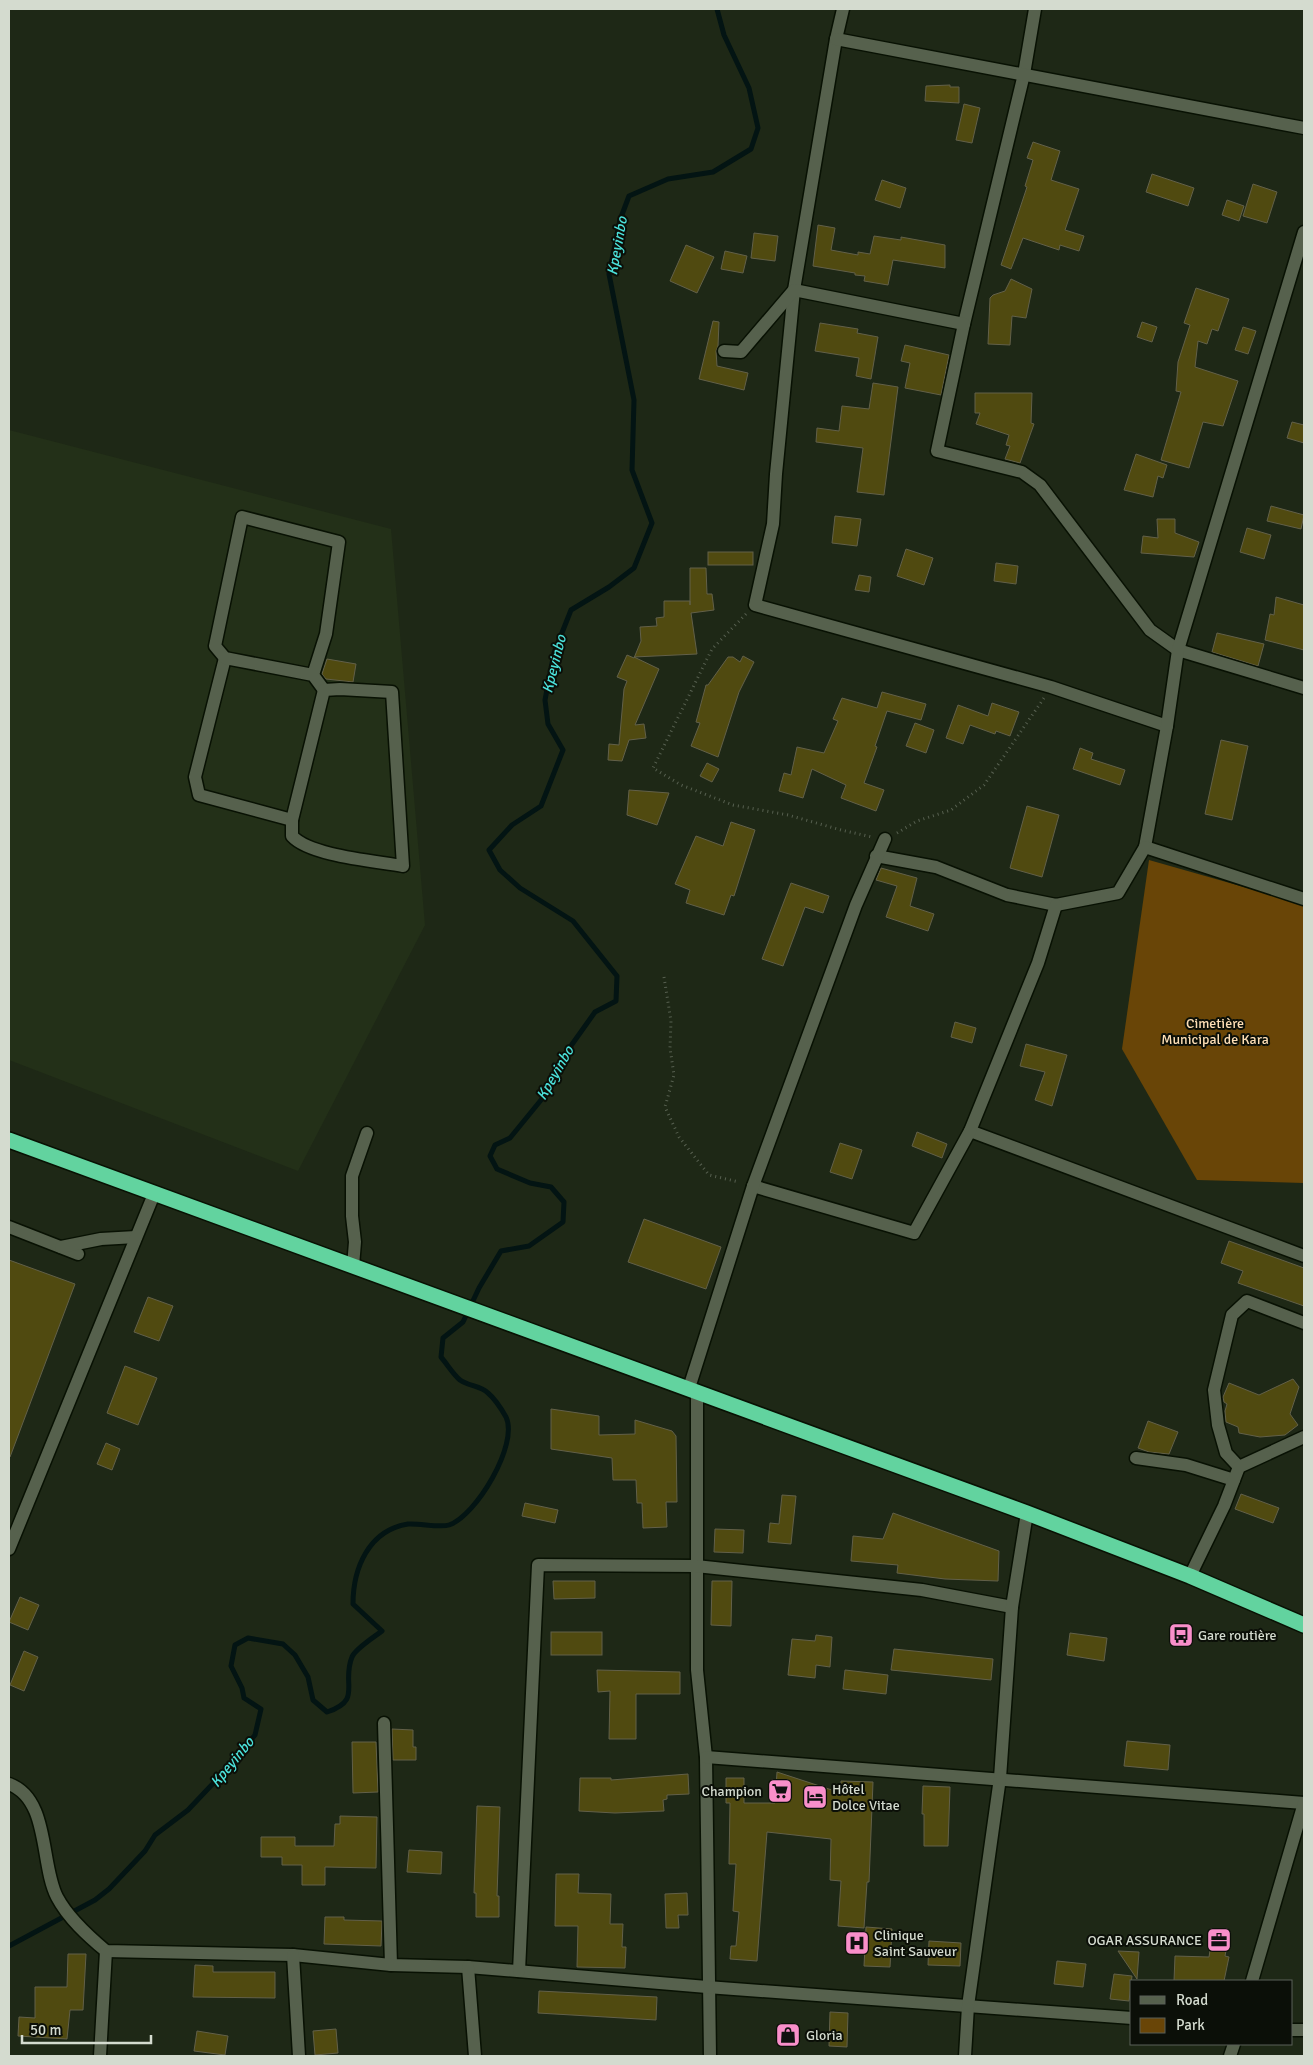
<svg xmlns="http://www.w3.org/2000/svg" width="1313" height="2065" viewBox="0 0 1313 2065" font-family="Signika,sans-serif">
	<rect width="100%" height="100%" fill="#1e2816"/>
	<path fill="#233018" d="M9 430 391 529 425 925 298 1171 9 1060Z"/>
	<path fill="#694507" d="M1149 860 1304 904V1183L1197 1180 1122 1049Z"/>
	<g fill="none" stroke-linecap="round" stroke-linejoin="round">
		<path stroke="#031413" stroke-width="5" d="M9 1946 95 1900 109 1889 145 1851 155 1835 188 1810 222 1774 255 1735 261 1709 244 1698 242 1688 231 1666 235 1645 248 1638 283 1644 295 1655 308 1677 313 1700 327 1712C363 1700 341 1684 352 1657 355 1649 374 1637 382 1631L353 1604C353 1568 369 1530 408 1524 419 1523 440 1528 449 1525 476 1516 519 1444 506 1417 502 1410 494 1398 488 1393 481 1386 468 1386 460 1380 453 1374 447 1364 441 1357L443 1338 463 1322 479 1288 501 1251 529 1246 563 1222 564 1202 551 1187 530 1183 497 1169 490 1156 495 1145 510 1138 550 1089 568 1050 595 1012 616 1001 617 976 573 921 520 888 500 870 489 850 512 825 541 806 563 750 548 724 545 700 554 653 571 610 609 587 634 568 652 523 632 470 634 400 609 274 620 220 629 196 668 179 713 172 751 149 758 128 749 88 724 35 717 9"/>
	</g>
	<g fill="#504a10" stroke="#626049">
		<path d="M950 85V87H959V103L925 101 926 86Z"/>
		<path d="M964 104 980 108 972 143 956 140Z"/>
		<path d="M1033 142 1060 151 1051 180 1079 189 1065 230 1084 236 1079 251 1060 245 1059 250 1023 238 1011 269 1001 265 1027 187 1025 186 1033 160 1027 158Z"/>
		<path d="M1152 174 1194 188 1188 206 1146 192Z"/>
		<path d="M882 180 906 188 900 208 875 200Z"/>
		<path d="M1253 184 1277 192 1267 223 1243 216Z"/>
		<path d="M1227 200 1244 206 1239 221 1222 215Z"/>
		<path d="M818 225 835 228 831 250 858 255V252L870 254 874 236 901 240V237L945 245V268L893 260 888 285 864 281 865 276 855 275V273L813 266Z"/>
		<path d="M754 233 778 236 775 261 751 258Z"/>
		<path d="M686 245 714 257 697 293 670 281Z"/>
		<path d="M725 251 747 256 743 273 721 269Z"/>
		<path d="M1011 279 1032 289 1026 318 1012 316 1010 345 988 344 990 298 993 295 1005 291Z"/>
		<path d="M1196 288 1229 299 1218 331 1212 329 1207 344 1198 341 1195 367 1238 381 1223 426 1203 422 1189 468 1161 460 1181 392 1176 391 1178 362 1190 325 1184 323Z"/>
		<path d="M713 321 719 322 718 346 716 351 717 366 748 373 744 390 699 379Z"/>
		<path d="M1142 322 1157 327 1152 342 1137 337Z"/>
		<path d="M820 323 858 329 857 333 878 337 871 379 856 376 859 358 815 351Z"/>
		<path d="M1243 327 1256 331 1248 354 1235 350Z"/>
		<path d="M905 345 949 355 941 395 905 388 910 363 901 361Z"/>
		<path d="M873 383 898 387 884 495 857 492 863 448 816 442 817 428 839 431 842 406 869 409Z"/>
		<path d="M975 393H1032L1031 423 1034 424 1020 463 1005 459 1010 446 1006 445 1009 435 976 424 980 413H975Z"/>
		<path d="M1292 422 1304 425V443L1287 438Z"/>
		<path d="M1136 454 1167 465 1163 478 1158 476 1153 497 1124 490Z"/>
		<path d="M1271 506 1304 515 1301 529 1267 521Z"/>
		<path d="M835 516 861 519 857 546 832 543Z"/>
		<path d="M1157 519H1175V533L1199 542 1194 557 1141 553 1143 536 1158 538Z"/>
		<path d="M1247 528 1271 535 1264 559 1240 552Z"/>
		<path d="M906 549 933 558 924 585 897 576Z"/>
		<rect x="708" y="552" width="45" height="13"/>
		<path d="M996 563 1018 566 1016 584 994 581Z"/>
		<path d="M690 568H706L707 594H712L714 610 691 613 697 654 634 657 659 669 635 725 644 724 646 738 629 740 622 761 608 760 609 744 619 745 624 689 627 681 617 677 627 655 634 658 641 641 640 627 657 626 656 618 664 617V601H690V605Z"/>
		<path d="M859 575 871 577 869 592 855 590Z"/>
		<path d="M1276 597 1304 605V650L1265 640 1270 614 1274 615Z"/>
		<path d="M1217 633 1264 644 1258 666 1212 652Z"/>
		<path d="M743 656 754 662 739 692 718 757 691 746 700 723 696 722 706 685H708L728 657H733L740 662Z"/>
		<path d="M327 659 356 664 353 682 326 679 322 674Z"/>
		<path d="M882 692 926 704 921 720 887 711 875 746 877 747 864 783 884 790 876 811 841 798 846 785 812 769 803 798 779 791 784 773 791 775 797 747 824 753 838 721 833 719 842 698 877 708Z"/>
		<path d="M992 703 1019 712 1010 736 996 731 995 734 970 725 963 744 946 738 958 705 988 716Z"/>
		<path d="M915 723 934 730 926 753 906 746Z"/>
		<path d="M1221 740 1248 746 1232 820 1205 814Z"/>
		<path d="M1080 748 1093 753 1091 759 1125 770 1120 785 1073 769Z"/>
		<path d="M707 763 719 769 712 782 700 776Z"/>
		<path d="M629 790 669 793 657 825 627 815Z"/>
		<path d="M1027 806 1059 815 1042 877 1010 868Z"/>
		<path d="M731 822 755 830 734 896 731 895 724 915 686 903 690 890 675 884 696 836 723 846Z"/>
		<path d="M881 868 917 878 910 906 934 914 928 931 886 917 897 886 876 880Z"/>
		<path d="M791 883 829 896 823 913 805 907 783 966 762 959Z"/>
		<path d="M955 1022 976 1028 972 1043 951 1037Z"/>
		<path d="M1026 1044 1067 1055 1052 1106 1035 1100 1045 1072 1020 1066Z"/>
		<path d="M917 1132 947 1144 942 1158 912 1146Z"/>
		<path d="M840 1143 862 1150 852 1179 830 1172Z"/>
		<path d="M644 1219 721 1247 706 1289 628 1262Z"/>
		<path d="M1229 1241 1304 1268V1306L1238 1283 1243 1271 1221 1263Z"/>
		<path d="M9 1260 75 1284 10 1457H9Z"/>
		<path d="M148 1297 173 1306 159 1341 134 1332Z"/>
		<path d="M125 1366 157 1378 138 1425 107 1413Z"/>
		<path d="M1293 1379 1299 1387 1290 1414 1298 1425 1285 1435 1260 1437 1239 1433 1238 1427 1226 1422 1225 1411 1227 1404 1224 1402 1223 1397 1229 1383 1259 1395Z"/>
		<path d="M551 1409 599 1416V1435L635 1434V1420L672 1431 676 1436 677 1502H666L667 1527 643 1528 642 1503H637L636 1480H613L612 1458 551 1449Z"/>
		<path d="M1148 1421 1178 1432 1169 1454 1149 1452 1138 1448Z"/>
		<path d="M106 1443 120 1449 112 1470 97 1464Z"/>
		<path d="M1241 1494 1279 1508 1273 1523 1235 1509Z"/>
		<path d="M782 1495 796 1496 791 1544 768 1542 770 1523 779 1524Z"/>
		<path d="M525 1503 558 1510 555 1523 522 1516Z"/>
		<path d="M893 1513 999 1551 998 1581 945 1579 897 1573 898 1565 851 1561 853 1536 883 1539Z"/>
		<path d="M715 1529 744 1530 743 1553 714 1552Z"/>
		<path d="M553 1581H595V1598L554 1599Z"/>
		<path d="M712 1581H732L731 1626 711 1625Z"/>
		<path d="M20 1597 39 1605 28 1630 9 1622Z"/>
		<rect x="551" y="1632" width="51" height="23"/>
		<path d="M1070 1633 1107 1638 1104 1661 1067 1655Z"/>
		<path d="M816 1635 832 1637 830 1667 816 1665 815 1678 788 1675 792 1639 815 1641Z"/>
		<path d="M894 1649 993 1659 991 1680 891 1670Z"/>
		<path d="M24 1651 38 1657 24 1691 10 1685Z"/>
		<path d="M597 1670 680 1672V1694H636V1739H609L610 1691 598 1692Z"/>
		<path d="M845 1670 888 1675 886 1694 843 1689Z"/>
		<path d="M392 1729 413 1730V1747H416V1760H393Z"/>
		<path d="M1127 1741 1170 1745 1168 1770 1124 1766Z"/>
		<path d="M352 1742H376L378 1792 353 1793Z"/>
		<path d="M777 1772 841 1793V1781L873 1782 869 1882H867L864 1928 838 1926 841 1881 830 1880 831 1839 767 1832 757 1961 730 1959 731 1946H736L739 1912 733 1911 736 1864H729L730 1803H726V1778H744V1803H775Z"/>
		<path d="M688 1774 689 1794 667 1795V1799L663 1800 664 1811 615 1813 579 1811 580 1778H611V1780Z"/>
		<path d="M923 1786 950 1787 948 1846H924V1814H922Z"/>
		<path d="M477 1806 500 1807 497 1896H499V1917H476V1893H474Z"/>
		<path d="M340 1816 377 1817 376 1868 325 1867V1885H302V1865H282V1857H261V1837H295V1846H334L335 1824H340Z"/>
		<path d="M409 1850 442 1852 441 1874 407 1872Z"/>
		<path d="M556 1874H579L578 1893 611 1894 610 1924H623L622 1947H626L625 1968 577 1967 578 1926H555Z"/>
		<path d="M687 1893 688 1915H678L679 1928H666L665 1894Z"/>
		<path d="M325 1917H344V1920L382 1921 381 1946 324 1944Z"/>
		<path d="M866 1927 892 1929 890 1967 864 1966Z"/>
		<path d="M1212 1938 1228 1940 1225 1956 1229 1957 1224 1981H1174L1175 1956 1209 1957Z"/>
		<path d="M929 1941 961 1943 960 1966 928 1965Z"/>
		<path d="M1118 1951 1139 1952 1137 1979Z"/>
		<path d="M68 1954H86L83 2010H70L67 2039 18 2036 19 2017 35 2018V1987H67Z"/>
		<path d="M1057 1961 1086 1964 1083 1987 1054 1984Z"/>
		<path d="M195 1965 213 1966V1972H275V1998L193 1997Z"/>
		<path d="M1114 1974 1132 1976 1129 2001 1110 1999Z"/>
		<path d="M539 1991 657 1997 656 2020 538 2013Z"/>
		<path d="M830 2012 848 2013 847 2047 829 2046Z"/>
		<path d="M336 2029 338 2053 315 2055 313 2031Z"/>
		<path d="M197 2031 228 2036 225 2055 194 2051Z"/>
	</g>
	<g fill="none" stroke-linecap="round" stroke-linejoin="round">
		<defs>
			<g id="minor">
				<path d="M843 9 836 39 794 290 776 474 773 524 755 605 1051 687 1167 726"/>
				<path d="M1035 9 1024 74 964 324 937 451 1022 472 1040 485 1150 630 1178 650 1304 688"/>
				<path d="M836 39 1304 128"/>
				<path d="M724 351 741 352 794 290 964 324"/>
				<path d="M225 658 195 777 199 795 292 820"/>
				<path d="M313 675 326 634 339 542 242 517 215 646 225 658 313 675 324 690"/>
				<path d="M340 689 392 692 403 866C376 861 310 856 292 836V820L324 690Z"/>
				<path d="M1145 847 1167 726 1178 650 1304 232"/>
				<path d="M876 856 936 867 1007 895 1056 905 1118 893 1145 847 1304 899"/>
				<path d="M970 1131 1304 1256"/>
				<path d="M753 1186 914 1233 970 1131 1038 963 1056 905"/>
				<path d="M9 1227 78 1254"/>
				<path d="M61 1247 101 1239 136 1237"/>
				<path d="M353 1266 355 1242 352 1216V1176L367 1133"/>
				<path d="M689 1388 753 1186 856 905 885 839"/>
				<path d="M697 1391V1670L706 1757 710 2056"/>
				<path d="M1136 1458 1186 1465 1234 1480"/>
				<path d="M1239 1467 1226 1453 1218 1425 1214 1390 1232 1315 1247 1301 1304 1323"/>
				<path d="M9 1549 154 1194"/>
				<path d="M1190 1576 1224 1506 1239 1467 1304 1437"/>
				<path d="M384 1723 391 1965"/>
				<path d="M706 1757 1304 1803"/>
				<path d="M9 1784C50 1799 40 1864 57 1897 68 1918 88 1936 106 1951L293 1955 391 1965 468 1967 707 1987 1132 2018"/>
				<path d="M293 1955 299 2056"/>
				<path d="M468 1967 475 2056"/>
				<path d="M519 1971 538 1565 696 1566 922 1590 1012 1607"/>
				<path d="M1252 1981 1304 1803"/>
				<path d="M1292 2030H1304"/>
				<path d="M100 2056 106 1951"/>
				<path d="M965 2056 968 2006 1000 1778 1012 1607 1027 1513"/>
				<path d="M1230 2056 1234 2044"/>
			</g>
			<path id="highway" d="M9 1140 1027 1513 1190 1576 1304 1625"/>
		</defs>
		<use href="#minor" stroke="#081103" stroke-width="15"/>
		<use href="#highway" stroke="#081103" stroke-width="18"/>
		<g stroke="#576050" stroke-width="3" stroke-dasharray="1 4" stroke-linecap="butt">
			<path d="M746 614 712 649 653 768 681 785 733 805 788 815 841 830 872 837"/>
			<path d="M897 833 917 821 951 810 984 785 1044 698"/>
			<path d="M664 977 671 1021 670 1048 674 1075 665 1107 679 1137 709 1175 739 1182"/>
		</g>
		<use href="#minor" stroke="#56614d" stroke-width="12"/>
		<use href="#highway" stroke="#62d39f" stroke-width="15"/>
	</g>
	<defs>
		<symbol id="bus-square" viewBox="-11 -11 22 22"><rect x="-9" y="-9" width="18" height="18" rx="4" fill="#f98fca" stroke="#0b0f08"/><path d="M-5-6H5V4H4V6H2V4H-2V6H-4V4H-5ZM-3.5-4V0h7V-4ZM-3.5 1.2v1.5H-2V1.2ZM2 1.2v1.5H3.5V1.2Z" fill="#111"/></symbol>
		<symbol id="supermarket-square" viewBox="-11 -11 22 22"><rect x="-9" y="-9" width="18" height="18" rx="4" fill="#f98fca" stroke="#0b0f08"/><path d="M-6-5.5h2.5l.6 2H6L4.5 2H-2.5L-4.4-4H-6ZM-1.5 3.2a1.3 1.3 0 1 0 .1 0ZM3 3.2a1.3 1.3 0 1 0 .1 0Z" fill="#111"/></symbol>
		<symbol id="hotel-square" viewBox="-11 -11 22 22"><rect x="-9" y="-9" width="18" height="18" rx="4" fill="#f98fca" stroke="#0b0f08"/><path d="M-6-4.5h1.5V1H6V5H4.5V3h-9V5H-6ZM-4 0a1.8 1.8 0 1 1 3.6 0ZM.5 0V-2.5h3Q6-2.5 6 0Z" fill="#111"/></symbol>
		<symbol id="office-square" viewBox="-11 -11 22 22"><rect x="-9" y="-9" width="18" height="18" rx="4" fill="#f98fca" stroke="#0b0f08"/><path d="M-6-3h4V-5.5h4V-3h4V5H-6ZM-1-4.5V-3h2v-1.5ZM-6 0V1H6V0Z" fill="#111"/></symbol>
		<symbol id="hospital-square" viewBox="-11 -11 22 22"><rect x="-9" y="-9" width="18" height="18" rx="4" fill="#f98fca" stroke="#0b0f08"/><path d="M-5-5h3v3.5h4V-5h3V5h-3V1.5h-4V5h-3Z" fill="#111"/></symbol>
		<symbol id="shop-square" viewBox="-11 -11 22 22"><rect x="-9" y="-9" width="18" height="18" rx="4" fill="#f98fca" stroke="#0b0f08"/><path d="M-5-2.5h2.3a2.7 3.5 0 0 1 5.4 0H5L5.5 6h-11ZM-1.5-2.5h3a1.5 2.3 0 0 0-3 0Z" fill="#111"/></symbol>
	</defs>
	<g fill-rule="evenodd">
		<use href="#bus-square" x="1167" y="1621" width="28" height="28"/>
		<use href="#supermarket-square" x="766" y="1777" width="28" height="28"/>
		<use href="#hotel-square" x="801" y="1783" width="28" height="28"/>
		<use href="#office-square" x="1205" y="1926" width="28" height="28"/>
		<use href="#hospital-square" x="843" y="1929" width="28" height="28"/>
		<use href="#shop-square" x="774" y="2021" width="28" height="28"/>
	</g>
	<g text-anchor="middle" stroke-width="4" stroke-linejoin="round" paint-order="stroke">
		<g font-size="14" fill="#fedfb6" stroke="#0b0f08">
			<text x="1215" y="1028">Cimetière<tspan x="1215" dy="16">Municipal de Kara</tspan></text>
		</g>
		<g font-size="14" fill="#d4dbcf" stroke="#0b0f08" text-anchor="start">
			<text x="1198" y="1640">Gare routière</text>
			<text x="832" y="1794">Hôtel<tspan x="832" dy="16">Dolce Vitae</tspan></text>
			<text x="762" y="1796" text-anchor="end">Champion</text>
			<text x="874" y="1940">Clinique<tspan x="874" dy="16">Saint Sauveur</tspan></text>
			<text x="1202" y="1945" text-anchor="end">OGAR ASSURANCE</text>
			<text x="806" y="2040">Gloria</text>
		</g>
		<g font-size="15" font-style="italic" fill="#4be2db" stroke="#0b0f08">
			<text transform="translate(617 246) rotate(-80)" y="5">Kpeyinbo</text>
			<text transform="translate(554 664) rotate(-76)" y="5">Kpeyinbo</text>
			<text transform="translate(555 1073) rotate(-60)" y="5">Kpeyinbo</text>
			<text transform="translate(232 1762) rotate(-51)" y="5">Kpeyinbo</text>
		</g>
	</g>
	<rect width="1313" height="2065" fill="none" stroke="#d4dbcf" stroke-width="20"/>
	<rect x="1130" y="1980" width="162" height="65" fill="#0b0f08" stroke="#5b6158"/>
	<rect x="1140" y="1996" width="25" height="8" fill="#56614d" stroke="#5b6158"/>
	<text x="1176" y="2005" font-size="15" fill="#d4dbcf">Road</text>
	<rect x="1140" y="2018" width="25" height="15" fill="#694507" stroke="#5b6158"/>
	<text x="1176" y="2030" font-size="15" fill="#d4dbcf">Park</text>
	<path d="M22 2035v8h129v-8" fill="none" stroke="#d4dbcf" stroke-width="2.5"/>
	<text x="30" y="2035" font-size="15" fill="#d4dbcf" stroke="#0b0f08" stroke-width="4" paint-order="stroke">50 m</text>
</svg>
